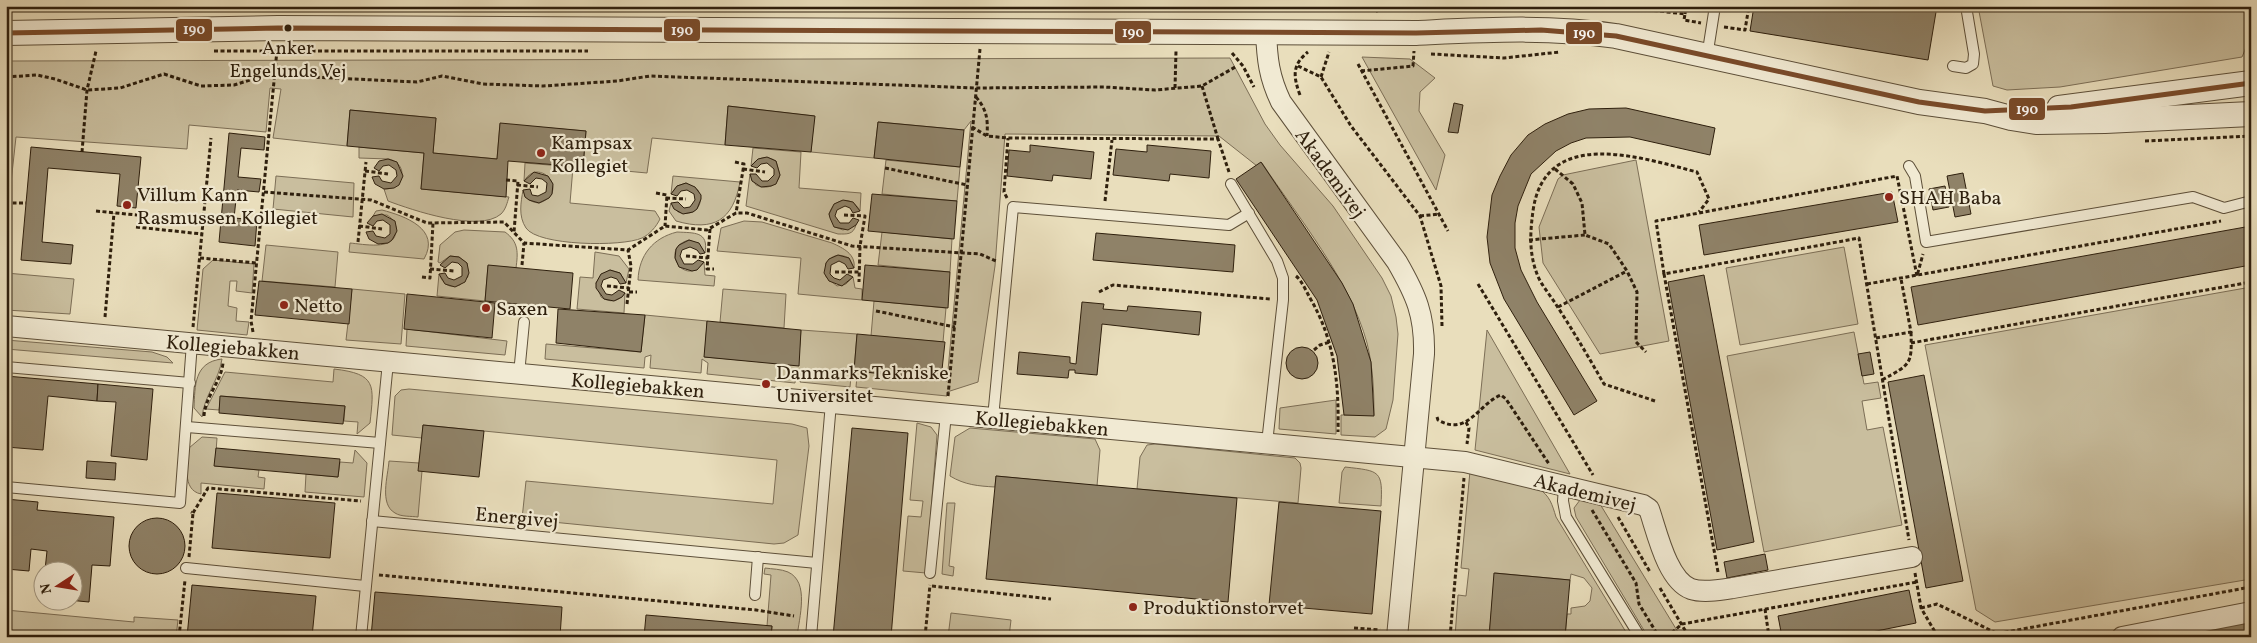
<svg xmlns="http://www.w3.org/2000/svg" width="2257" height="643" viewBox="0 0 2257 643" font-family="Vollkorn,serif">
	<rect width="100%" height="100%" fill="#e9debc"/>
	<filter id="stains"><feTurbulence type="fractalNoise" baseFrequency=".004" numOctaves="4"/><feColorMatrix values="0 0 0 0 .2 0 0 0 0 .09 0 0 0 0 .02 0 0 0 .5 -.17"/></filter>
	<radialGradient id="worn" r=".72"><stop offset=".6" stop-color="#630" stop-opacity="0"/><stop offset="1" stop-color="#630" stop-opacity=".3"/></radialGradient>
	<g fill="#c9be9e" stroke="#7c6e56">
		<path d="M1978 6H2249C2255 23 2249 41 2242 57L2060 87 2007 90 1993 86Z"/>
		<path d="M1362 57 1410 59 1435 78 1420 92 1419 111 1445 155 1436 190Z"/>
		<path d="M1230 58 1265 124 1280 145 1333 206 1382 278 1391 296 1396 317 1398 334 1393 400 1386 429 1375 437 1341 435V415H1374C1374 391 1373 367 1367 343 1350 280 1298 217 1262 163L1257 166 1219 136 1005 134 995 266 978 382 947 392V396L856 387 857 376H851L850 387 800 382 801 371 796 372 795 383 707 374 708 363 702 359 701 373 650 368 651 355 645 357 644 368 545 359 546 344 641 352 645 315 707 321 705 357 798 365 801 330 857 334 854 371 947 381 971 121 964 130 878 122 874 158 811 152 814 116 728 106 725 145 652 138 647 173 583 167 586 131 500 124 497 159 433 153 436 118 350 110 347 146 273 138 281 89 270 88 266 132 189 125 187 149 16 137 6 228V61Z"/>
		<path d="M359 147 424 153 421 189 509 197C507 203 506 209 501 214 479 233 412 210 388 201L384 189C405 190 409 164 389 159L359 158Z"/>
		<path d="M753 148 801 152 799 188 861 193 860 211C852 195 834 198 829 214L835 227 843 230 856 225C853 235 847 234 838 234L746 206 750 174 756 185C767 190 777 186 780 175L776 161C766 155 758 157 751 166Z"/>
		<path d="M886 160 960 167 957 201 882 194Z"/>
		<path d="M1636 160 1669 341 1600 354 1543 263 1539 227 1558 179 1563 175Z"/>
		<path d="M525 163 573 167 570 203 655 211 660 219C656 227 650 234 642 238 622 247 538 246 526 228 518 216 521 202 523 190 526 199 530 202 539 203 571 193 540 155 524 181Z"/>
		<path d="M276 176 354 183 353 217 273 209Z"/>
		<path d="M673 176 740 182C733 220 714 232 676 221L669 211 671 203 678 212C693 218 706 205 698 190L686 183 677 186 671 194Z"/>
		<path d="M382 210C405 216 441 229 424 259L349 252 350 243C363 244 394 251 396 232 397 224 393 219 387 215L373 216 376 211Z"/>
		<path d="M744 221 762 222 832 243C843 248 856 254 854 268L849 258C839 253 832 255 826 263V277L837 286 846 284 853 277 855 288 862 289V300L798 294 801 258 717 251 721 228Z"/>
		<path d="M464 230 505 232C519 242 518 253 516 268L488 266 485 301 437 296 439 274C443 284 449 289 460 285L468 277 467 263 459 257 450 256 440 263 438 262 440 245 455 232Z"/>
		<path d="M677 232C694 233 709 231 705 253L699 244 689 240C658 248 685 289 704 262L705 275 715 276 714 286 638 280C639 255 653 238 677 232Z"/>
		<path d="M882 232 952 239 950 272 878 265Z"/>
		<path d="M266 245 338 252 335 287 262 281Z"/>
		<path d="M1844 247 1858 324 1740 345 1726 268Z"/>
		<path d="M595 252 619 256 629 269 626 283 620 273 610 270 601 275 596 283 601 297C609 303 619 302 625 293L624 313 577 309 580 277 593 278Z"/>
		<path d="M213 260 254 264 252 293 236 291 237 281H230L228 306 237 308 236 321 249 322 247 335 197 330 203 269Z"/>
		<path d="M6 273 74 279 70 314 6 310Z"/>
		<path d="M2251 287V579L1995 622 1976 610 1925 345Z"/>
		<path d="M352 289 405 294 401 344 346 340Z"/>
		<path d="M723 289 786 294 784 328 720 322Z"/>
		<path d="M874 301 946 308 943 342 871 336Z"/>
		<path d="M407 329 507 341 505 355 406 346Z"/>
		<path d="M1487 330 1570 474 1475 450Z"/>
		<path d="M1854 332 1864 384 1878 382 1881 398 1862 401 1867 430 1883 427 1902 525 1764 552 1727 356Z"/>
		<path d="M6 340 152 352 167 357 173 363 6 349Z"/>
		<path d="M222 359C219 380 204 396 202 417L194 408C195 386 194 362 222 359Z"/>
		<path d="M334 369C377 374 374 385 370 423L357 434 358 422 344 421 345 406 221 396 219 410 206 409 225 372 333 382Z"/>
		<path d="M409 389 792 424 807 428 809 446 798 535 784 543 774 544 522 519 526 481 773 504 777 460 423 425 422 438 392 435 395 396 401 390Z"/>
		<path d="M1336 400V434L1279 429 1280 408Z"/>
		<path d="M917 423 931 427 937 435 926 573 903 571 908 516 921 517 923 501 910 500Z"/>
		<path d="M970 428 1095 439 1100 450 1097 486 996 476 995 487C978 486 965 485 950 476L955 437Z"/>
		<path d="M202 437 217 438 215 466 259 470 258 477 265 478 264 489 201 483V494C181 490 188 462 189 448Z"/>
		<path d="M1155 444 1295 458 1300 463 1301 468 1298 503 1137 489 1140 457 1147 445Z"/>
		<path d="M355 450 367 463 364 497 305 492 306 474 338 477 340 462 353 463Z"/>
		<path d="M389 461 419 463 422 471 418 517C411 516 401 517 395 513 379 504 388 476 389 461Z"/>
		<path d="M1345 467C1380 471 1383 470 1381 506L1339 503 1342 472Z"/>
		<path d="M1470 471 1538 488C1550 496 1552 504 1556 517L1629 637H1565L1567 614H1571V608L1585 606 1590 601 1592 588 1584 578 1571 574 1570 580 1495 573 1489 637H1455L1458 595 1466 596 1469 569 1461 568Z"/>
		<path d="M1580 500 1600 504 1681 637H1648L1576 517 1574 508Z"/>
		<path d="M947 503H955L949 566 954 567 953 576 942 574Z"/>
		<path d="M765 568C772 569 781 569 788 572 810 582 799 618 797 637H771L772 626H767L771 575 764 574Z"/>
		<path d="M6 610 134 622V617L178 620 176 637H6Z"/>
		<path d="M951 613 1011 620 1009 637H948Z"/>
	</g>
	<g fill="#8f8268" stroke="#2e1f0d">
		<path d="M1648 6H1677V10Z"/>
		<path d="M1754 6H1937L1928 60 1750 31Z"/>
		<path d="M1454 103 1463 105 1458 133 1448 132Z"/>
		<path d="M728 106 815 116 811 152 725 145Z"/>
		<path d="M1626 108 1715 128 1710 155 1630 137 1586 138 1571 143 1556 151 1531 174 1518 206 1515 223V248L1521 270 1537 302 1597 401 1574 415 1504 299 1490 263 1487 237 1492 195 1500 176 1511 155 1528 135 1545 124 1568 114 1589 109Z"/>
		<path d="M350 110 436 118 433 153 497 159 500 123 586 131 583 167 508 161 506 197 421 189 424 153 347 146Z"/>
		<path d="M878 122 964 130 960 167 874 158Z"/>
		<path d="M229 133 265 137 264 150 241 148 238 177 261 179 259 192 237 190 234 218 257 220 255 246 219 242Z"/>
		<path d="M1030 145 1094 152 1091 179 1053 175 1052 181 1007 176 1009 150 1030 152Z"/>
		<path d="M1147 145 1211 151 1209 178 1170 174 1169 181 1113 175 1116 149 1147 152Z"/>
		<path d="M31 147 141 157 136 208 117 206 120 174 48 168 42 242 73 245 71 264 21 260Z"/>
		<path d="M767 157 776 161 780 175 776 184 771 186 761 187 752 181 750 174H756L762 181H768L774 175V169L767 163 761 164 757 168 751 166 758 159Z"/>
		<path d="M388 159 397 162 403 176 399 185 394 188 384 189 375 184 372 177 379 176 382 181 391 183 397 176 396 170 389 165 383 166 379 171 374 168 379 161Z"/>
		<path d="M1261 162 1342 283 1353 304 1371 362 1374 416 1344 415 1337 356 1317 300 1236 179Z"/>
		<path d="M534 172 548 176 553 184 552 194 549 198 539 203 529 200 525 197 523 190 530 189 532 195 538 196 546 192 547 183 542 179 536 178 530 184 524 181Z"/>
		<path d="M1963 173 1971 214 1955 217 1947 176Z"/>
		<path d="M686 183 695 187 701 195V199L697 209 693 212 683 214 674 209 671 203 678 202 684 208 690 207 695 200 694 194 687 190 681 191 677 196 671 194 677 186Z"/>
		<path d="M1945 186 1949 207 1933 210 1929 189Z"/>
		<path d="M1892 192 1898 222 1704 255 1699 225Z"/>
		<path d="M872 194 957 201 954 239 868 231Z"/>
		<path d="M843 200 853 202 860 211 853 213 850 208 845 206 837 210 835 216 840 223H849L853 218 859 220 856 225 848 230 834 227 830 218 829 214 834 204Z"/>
		<path d="M382 214 395 221 397 231 392 240 388 243 378 244 369 239 366 232 373 231 376 236 385 238 390 234V225L383 220 377 221 373 226 367 223 373 216Z"/>
		<path d="M2251 226V265L1918 325 1911 287Z"/>
		<path d="M1096 233 1235 245 1233 272 1093 260Z"/>
		<path d="M689 240 699 243 705 253 700 254 697 250 690 247 682 250 680 256 684 264H693L698 260 704 262 697 270 692 271 679 267 675 258 676 249 679 245Z"/>
		<path d="M838 255 849 258 854 268 848 269 845 264 839 261 831 265 830 274 834 278 840 280 847 274 853 277 842 286 829 281 824 273 826 263 829 259Z"/>
		<path d="M450 256 459 257 467 263 469 273 465 282 455 287 445 284 439 274 445 273 448 278 454 280 462 276V267L458 263 452 262 445 268 440 265Z"/>
		<path d="M488 265 573 273 570 309 485 301Z"/>
		<path d="M865 265 950 272 948 308 862 300Z"/>
		<path d="M610 270 620 273 626 283 620 284 617 279 611 277 603 280 601 286 606 294 612 295 619 290 625 293 622 297 614 301 604 299 596 288V283L601 274Z"/>
		<path d="M1704 275 1754 542 1717 550 1668 282Z"/>
		<path d="M259 281 352 289 349 324 255 315Z"/>
		<path d="M407 294 495 303 492 338 404 329Z"/>
		<path d="M1082 302 1104 304 1103 309 1127 311 1128 306 1201 312 1199 335 1102 324 1097 375 1075 373V370H1069L1068 378 1017 374 1019 352 1070 357V363L1076 364Z"/>
		<path d="M558 309 645 315 641 352 556 343Z"/>
		<path d="M707 321 801 330 799 366 704 357Z"/>
		<path d="M857 334 945 342 941 379 854 371Z"/>
		<circle cx="1302" cy="363" r="16"/>
		<path d="M1870 352 1874 374 1862 376 1858 354Z"/>
		<path d="M1924 375 1963 581 1926 588 1888 382Z"/>
		<path d="M6 376 98 384 97 401 48 396 43 450 6 447Z"/>
		<path d="M98 384 153 389 147 460 111 456 116 402 97 401Z"/>
		<path d="M220 396 345 406 343 424 219 413Z"/>
		<path d="M423 425 484 431 479 477 418 471Z"/>
		<path d="M852 428 908 433 891 637H833Z"/>
		<path d="M216 448 340 459 338 477 214 466Z"/>
		<path d="M87 461 116 463 115 480 86 478Z"/>
		<path d="M996 476 1237 498 1228 602 986 579Z"/>
		<path d="M217 493 335 503 330 558 212 548Z"/>
		<path d="M6 499 38 502 37 510 114 517 110 566 92 565 89 602 68 600H72V570H45L47 551 31 549 29 571 6 569Z"/>
		<path d="M1279 502 1381 511 1372 614 1269 605Z"/>
		<circle cx="157" cy="546" r="28"/>
		<path d="M1765 554 1768 570 1727 578 1724 562Z"/>
		<path d="M1494 573 1570 580 1565 637H1489Z"/>
		<path d="M192 585 316 596 312 637H187Z"/>
		<path d="M1909 590 1916 623 1847 637H1782L1778 616Z"/>
		<path d="M375 592 562 607 560 637H371Z"/>
		<path d="M646 615 772 626 771 637H644Z"/>
		<path d="M2251 619V637H2160Z"/>
	</g>
	<g fill="none" stroke-linecap="round" stroke-linejoin="round">
		<defs>
			<g id="service">
				<path d="M1707 57 1715 6"/>
				<path d="M1953 66 1966 68 1973 64 1974 54 1966 6"/>
				<path d="M1909 166 1915 176 1926 242 2193 197 2224 208 2251 201"/>
				<path d="M1231 184 1277 261 1283 278V300L1267 443"/>
				<path d="M6 367 190 383"/>
				<path d="M519 374 524 322"/>
				<path d="M993 418 1013 207 1229 225 1249 213"/>
				<path d="M187 427 380 443"/>
				<path d="M6 487 180 503 192 343"/>
				<path d="M1564 487 1563 501 1566 517 1640 637"/>
				<path d="M372 521 817 563"/>
				<path d="M186 568 365 586"/>
				<path d="M930 573 946 414"/>
				<path d="M755 595 758 557"/>
				<path d="M361 637 388 362"/>
				<path d="M811 637 831 403"/>
			</g>
			<g id="minor">
				<path d="M1266 31C1267 59 1269 77 1281 102L1397 262C1416 295 1425 315 1424 354L1397 637"/>
				<path d="M6 326 1465 462 1643 505 1649 509C1657 532 1667 580 1691 589 1703 593 1720 590 1733 588L1912 557"/>
				<path d="M2122 637 2251 612"/>
			</g>
			<g id="tertiary">
				<path d="M6 33 278 28 1416 33C1483 30 1549 26 1616 36L1919 102 1985 111 2011 118 2036 122 2105 121 2251 114"/>
				<path d="M2059 108 2251 83"/>
			</g>
		</defs>
		<use href="#service" stroke="#5d4f39" stroke-width="12"/>
		<use href="#minor" stroke="#5d4f39" stroke-width="22"/>
		<use href="#tertiary" stroke="#5d4f39" stroke-width="26"/>
		<g stroke="#2e1f0d" stroke-width="3" stroke-dasharray="4 2.5" stroke-linecap="butt">
			<path d="M1372 6 1378 12"/>
			<path d="M1615 6 1685 14 1684 20 1701 23"/>
			<path d="M1685 14 1686 6"/>
			<path d="M1724 27 1745 30 1749 6"/>
			<path d="M214 51H588"/>
			<path d="M1232 53 1243 66 1254 87"/>
			<path d="M1431 54 1504 58 1560 52"/>
			<path d="M1358 64 1448 231"/>
			<path d="M1298 66 1321 77 1351 126 1420 216 1441 286 1442 326"/>
			<path d="M1361 71 1413 66 1414 51"/>
			<path d="M6 77 37 75 55 79 87 90 120 88 164 74 201 86 234 85 276 72 311 77 417 82 442 76 483 84 543 86 617 81 650 76 977 88 1104 87 1155 90 1202 86 1237 66"/>
			<path d="M1321 77 1329 52"/>
			<path d="M1202 86 1218 139"/>
			<path d="M1175 88 1176 51"/>
			<path d="M1300 95C1293 76 1292 65 1308 52"/>
			<path d="M976 97C987 110 988 119 987 136"/>
			<path d="M972 127 987 136 1008 138 1218 139 1229 172"/>
			<path d="M2145 141 2251 136"/>
			<path d="M82 152 87 90 96 51"/>
			<path d="M735 162 744 164 736 213"/>
			<path d="M885 168 967 185"/>
			<path d="M743 169 765 172"/>
			<path d="M1555 169 1573 184 1582 203 1585 235 1609 244 1627 271 1637 292 1636 342 1646 352"/>
			<path d="M365 171 388 174"/>
			<path d="M506 180 518 181 514 232"/>
			<path d="M517 185 538 187"/>
			<path d="M264 192 371 200 427 223 504 222 524 243 628 250 665 226 707 230 736 213H747L852 246 980 254 996 261"/>
			<path d="M656 193 667 195 665 226"/>
			<path d="M666 198 686 199"/>
			<path d="M1007 198 1004 192 1008 138"/>
			<path d="M1105 201 1112 140"/>
			<path d="M6 203H26"/>
			<path d="M96 211 137 215"/>
			<path d="M844 215 865 216 860 246 859 282"/>
			<path d="M1420 216 1439 214"/>
			<path d="M359 226 382 229"/>
			<path d="M136 227 202 234"/>
			<path d="M710 229 707 269H714"/>
			<path d="M1529 240 1585 235"/>
			<path d="M358 242 366 162"/>
			<path d="M686 256 708 258"/>
			<path d="M200 258 257 263"/>
			<path d="M522 265 524 243"/>
			<path d="M430 269 454 271"/>
			<path d="M835 272H859"/>
			<path d="M1664 274 1656 221 1897 176 1917 276 1923 254"/>
			<path d="M1296 276C1302 281 1306 291 1310 298 1335 341 1339 383 1338 432"/>
			<path d="M422 277 430 278 433 223"/>
			<path d="M1478 284 1593 475"/>
			<path d="M1867 284 2221 221"/>
			<path d="M607 286 629 288"/>
			<path d="M629 292H637"/>
			<path d="M1099 292 1113 285 1270 299"/>
			<path d="M627 304 631 266 628 250"/>
			<path d="M1558 307 1627 271"/>
			<path d="M876 311 955 327"/>
			<path d="M105 317 114 213"/>
			<path d="M193 327 211 138"/>
			<path d="M253 332 251 321 277 50"/>
			<path d="M1876 338 1911 332 1901 279"/>
			<path d="M1911 343 2251 282"/>
			<path d="M1314 350 1320 345 1330 342"/>
			<path d="M1882 380C1911 364 1912 365 1911 332"/>
			<path d="M948 396 980 49"/>
			<path d="M1655 401 1604 384C1589 358 1574 332 1557 306 1551 296 1541 285 1537 274 1529 253 1530 233 1533 211 1545 125 1642 158 1697 172L1709 199 1699 212"/>
			<path d="M204 416C205 397 221 382 223 363"/>
			<path d="M1437 417 1438 420C1468 437 1478 404 1501 395L1506 399 1549 464"/>
			<path d="M1466 422 1469 428 1467 444"/>
			<path d="M1592 510 1636 583 1639 604 1659 637"/>
			<path d="M193 513 208 488 361 501"/>
			<path d="M1618 517 1650 572"/>
			<path d="M189 557 193 513 191 512"/>
			<path d="M1718 572 1664 274 1859 238 1909 540"/>
			<path d="M1915 573 1921 608 1938 637"/>
			<path d="M379 575 756 610 794 616"/>
			<path d="M932 586 1051 599"/>
			<path d="M1660 588 1689 637"/>
			<path d="M1921 608 1937 604 1996 633"/>
			<path d="M1765 609 1769 637"/>
			<path d="M1354 628 1380 630"/>
			<path d="M179 637 185 580"/>
			<path d="M925 637 930 585"/>
			<path d="M1450 637 1464 478"/>
			<path d="M1667 637 1682 624 1917 582"/>
			<path d="M1979 637 2251 587"/>
		</g>
		<use href="#service" stroke="#f1ead3" stroke-width="10"/>
		<use href="#minor" stroke="#f1ead3" stroke-width="20"/>
		<use href="#tertiary" stroke="#f1ead3" stroke-width="24"/>
		<defs>
			<path id="bus-1" d="M6 33 278 28 1416 33 1541 30 1616 36 1919 102 1985 111 2071 107 2251 83"/>
		</defs>
		<use href="#bus-1" stroke="#f1ead3" stroke-width="9"/>
		<use href="#bus-1" stroke="#7a4b2a" stroke-width="5"/>
	</g>
	<circle fill="#2e1f0d" stroke="#f1ead3" stroke-width="2" cx="288" cy="28" r="4.5"/>
	<g fill="#8f2418" stroke="#f1ead3" stroke-width="2">
		<circle cx="541" cy="153" r="5"/>
		<circle cx="1889" cy="197" r="5"/>
		<circle cx="127" cy="205" r="5"/>
		<circle cx="284" cy="305" r="5"/>
		<circle cx="486" cy="308" r="5"/>
		<circle cx="766" cy="384" r="5"/>
		<circle cx="1133" cy="607" r="5"/>
	</g>
	<g text-anchor="middle" stroke-width="4.5" stroke-linejoin="round" paint-order="stroke">
		<g font-size="19" fill="#2e1f0d" stroke="#f1ead3">
			<text x="288" y="54">Anker<tspan x="288" dy="23">Engelunds Vej</tspan></text>
		</g>
		<g font-size="20" fill="#2e1f0d" stroke="#f1ead3" text-anchor="start">
			<text x="551" y="149">Kampsax<tspan x="551" dy="23">Kollegiet</tspan></text>
			<text x="137" y="201">Villum Kann<tspan x="137" dy="23">Rasmussen Kollegiet</tspan></text>
			<text x="1899" y="204">SHAH Baba</text>
			<text x="294" y="312">Netto</text>
			<text x="496" y="315">Saxen</text>
			<text x="776" y="379">Danmarks Tekniske<tspan x="776" dy="23">Universitet</tspan></text>
			<text x="1143" y="614">Produktionstorvet</text>
		</g>
		<g font-size="20" fill="#2e1f0d" stroke="#f1ead3">
			<text transform="translate(1331 173) rotate(54)" y="7">Akademivej</text>
			<text transform="translate(233 347) rotate(5)" y="7">Kollegiebakken</text>
			<text transform="translate(638 385) rotate(5)" y="7">Kollegiebakken</text>
			<text transform="translate(1042 423) rotate(5)" y="7">Kollegiebakken</text>
			<text transform="translate(1585 492) rotate(14)" y="7">Akademivej</text>
			<text transform="translate(517 517) rotate(5)" y="7">Energivej</text>
		</g>
	</g>
	<g stroke="#f1ead3" stroke-width="2">
		<rect x="175" y="18" width="38" height="24" rx="5" fill="#7a4b2a"/>
		<rect x="663" y="18" width="38" height="24" rx="5" fill="#7a4b2a"/>
		<rect x="1114" y="20" width="38" height="24" rx="5" fill="#7a4b2a"/>
		<rect x="1565" y="21" width="38" height="24" rx="5" fill="#7a4b2a"/>
		<rect x="2008" y="97" width="38" height="24" rx="5" fill="#7a4b2a"/>
	</g>
	<g font-size="14" text-anchor="middle" font-weight="bold" fill="#fff">
		<text x="194" y="34">190</text>
		<text x="682" y="35">190</text>
		<text x="1133" y="37">190</text>
		<text x="1584" y="38">190</text>
		<text x="2027" y="114">190</text>
	</g>
	<rect width="2257" height="643" fill="none" stroke="#e9debc" stroke-width="25"/>
	<rect x="8" y="8" width="2242" height="628" fill="none" stroke="#2e1f0d" stroke-width="2.5"/>
	<rect x="12" y="12" width="2232" height="618" fill="none" stroke="#2e1f0d"/>
	<g transform="translate(58 586) rotate(258)"><circle r="24" fill="#f1ead3" stroke="#a39984"/>
	<path d="M0-4L9 19L0 12L-9 19Z" fill="#8f2418"/>
	<text y="-8" font-size="14" font-weight="bold" text-anchor="middle" fill="#2e1f0d">N</text>
	</g>
	<rect width="100%" height="100%" filter="url(#stains)"/>
	<rect width="100%" height="100%" fill="url(#worn)"/>
</svg>
